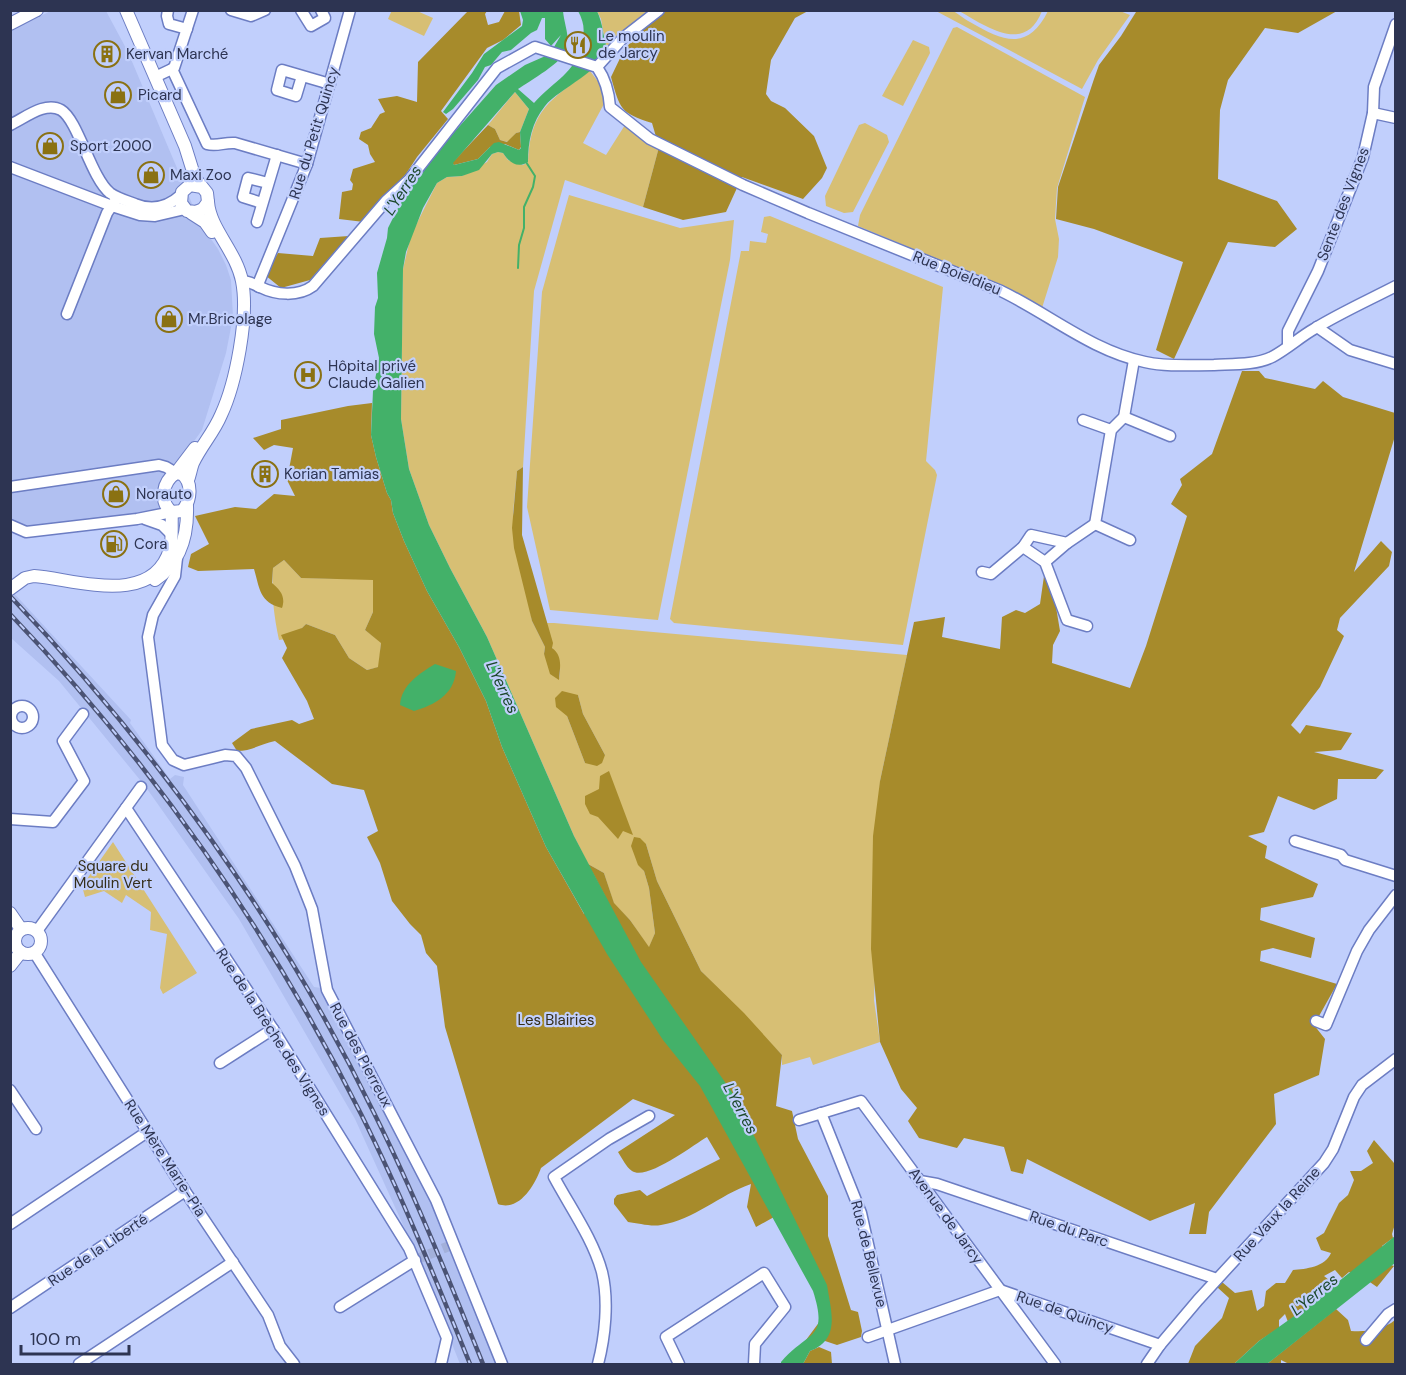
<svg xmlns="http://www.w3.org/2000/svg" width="1406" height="1375" viewBox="0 0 1406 1375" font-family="'DM Sans',sans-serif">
	<rect width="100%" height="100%" fill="#c1cffc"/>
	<g fill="#b1c0f1">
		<path d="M51 11H106L128 52 201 225 218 249 226 265 231 280 233 317 226 353 202 430 160 489 163 512 26 532 11 525 10 30Z"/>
		<path d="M10 589 131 720 130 723 170 779 175 775 184 777 183 785 314 987 322 988 426 1190 466 1282 498 1364H460L414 1249 355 1119 239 919 145 786 59 681 11 638Z"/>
	</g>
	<g fill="#d7bf74" fill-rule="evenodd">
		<path d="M392 10 417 11 433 18 424 36 388 19Z"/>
		<path d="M597 11H652L606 47 601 19Z"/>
		<path d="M936 11C940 11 946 10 950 10 957 12 964 19 970 22 1004 42 1028 51 1048 11H1120L1130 15 1098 60 1082 89Z"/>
		<path d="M959 11H1042C1025 55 986 26 959 11Z"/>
		<path d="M957 27 1085 97 1057 188 1055 219 1059 239 1058 257 1042 308 1008 289 858 226 860 215 953 28Z"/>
		<path d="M913 40 929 47 930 53 903 106 882 96Z"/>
		<path d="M590 71 603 88 605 102 583 143 606 155 625 125 659 147 643 207 565 180 534 291 523 467 517 471 513 513 532 621 545 647 544 654 559 679C563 657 555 663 552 647 551 639 549 631 546 623H554L907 655 880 781 874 1000 880 1042 813 1065 810 1057 782 1065V1055L701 971 657 881 646 844 638 864 644 871 649 888 655 933 649 948 630 920 614 904 604 873 588 864 574 836 487 637 450 568 429 525 409 469 401 419 403 269 411 235 437 183 447 177 462 176 487 162 492 154 498 152 503 153 508 160 523 165 528 162C530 110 551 99 590 71ZM578 695 583 714 605 755 585 763 567 716Z"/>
		<path d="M515 92 529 109 520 132 516 133 508 142 500 140 495 129 488 125Z"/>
		<path d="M865 123 887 135 889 142 853 212 844 213 826 206 825 196 859 125Z"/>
		<path d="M569 195 680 228 734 220 730 260 658 620 550 610 527 507 542 292Z"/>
		<path d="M770 216 943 287 926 461 935 470 937 475 903 645 674 623 670 619 741 251H749L750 241 766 243 768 234 761 232 764 217Z"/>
		<path d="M284 560 301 578 373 579V612L365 630 381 642 379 667 367 670 349 658 335 635 306 624 292 638 279 640C274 616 271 593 273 568Z"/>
		<path d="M113 842 197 973 163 994 160 988 167 934 150 930 151 912 126 895 122 903 104 891 85 897 82 886Z"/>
	</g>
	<g fill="#a78b2b">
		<path d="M468 11H487L485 14 488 25 499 22 505 11H519L521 25 503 40 487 48 441 111 448 119 417 157 406 174 364 222 339 219 342 192 352 190 353 184 350 180 353 169 375 162 370 154 368 145 359 139 361 132 371 128 380 114 385 112 378 99 397 96 417 102 418 62Z"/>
		<path d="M658 11H808L795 18 771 60 766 94 771 101 785 108 814 136 827 168 822 178 803 199 742 177 726 212 683 220 643 207 659 147 652 123C620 113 620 109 611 77L624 50Z"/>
		<path d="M1132 11H1337L1298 33 1265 28 1228 80 1220 110 1218 179 1277 201 1297 229 1275 247 1228 242 1174 359 1156 350 1183 262 1094 229 1056 219 1058 187 1094 79 1099 65 1121 36 1136 12Z"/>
		<path d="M488 125 495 129 500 140 507 142 516 133 520 132 521 147 519 150 505 144 490 147 478 159 454 165 452 163Z"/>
		<path d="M349 236 310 280 281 288 265 275 278 253 313 256 320 238Z"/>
		<path d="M1242 371H1259L1265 378 1315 389 1323 381 1343 397 1395 413V436L1354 572 1381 541 1392 552 1389 566 1340 618 1337 630 1344 636 1320 687 1291 725 1300 734 1306 725 1352 733 1341 750 1314 752 1384 770 1376 779H1338L1337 799 1314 810 1278 796 1264 832 1248 836 1267 846 1265 858 1318 884 1313 897 1261 908 1260 920 1315 938 1311 958 1273 948 1261 951 1260 961 1337 984 1314 1025 1325 1039 1319 1075 1274 1094 1276 1124 1209 1212 1206 1234H1189L1195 1203 1150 1221 1027 1159 1023 1174 1011 1171 1004 1147 964 1138 957 1148 919 1138 908 1121 917 1108 901 1089 880 1042 871 949 873 836 880 781 914 622 945 617 942 637 1000 649 1002 617 1016 610 1025 613 1040 604 1044 576 1055 601 1060 631 1053 645 1052 663 1130 688 1146 646 1187 516 1171 504 1182 485 1180 479 1212 454Z"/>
		<path d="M372 403 371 435 376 457 387 493 391 500 393 513 404 541 427 591 459 647 486 701 502 747 546 847 584 914 605 896 588 864 604 873 614 903 630 920 649 947 655 933 649 888 644 871 638 865 631 846 634 837 640 838 646 844 657 881 701 971 744 1013 782 1055 776 1106 792 1111 798 1139 828 1196V1236L851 1310 858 1312 862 1331 861 1337 837 1345 816 1338 806 1340 826 1313 774 1217 756 1227 747 1207 751 1184C719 1195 694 1220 661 1225 651 1227 638 1223 628 1222L614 1204V1199L617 1195 640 1190 647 1196 720 1159 707 1137C693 1145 647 1181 632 1171 626 1167 622 1158 618 1152L675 1115 633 1099 541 1168C535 1185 519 1212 498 1204L445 1027 437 966 426 953 421 935 410 924 392 901 380 863 367 837 378 831 364 790 332 784 275 741C260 744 252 751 237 751L232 743 251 729 292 720 299 724 314 719 307 701 282 658 287 648 281 635 302 628 306 624 335 635 349 658 367 670 378 667 381 643 365 630 373 612V580L301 578 284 560 273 568 272 583C280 590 286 596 282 608 259 602 260 589 254 569L198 571 188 567 191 554 209 544 195 516 235 507 256 509 274 494 295 496 287 480 293 448 274 445 264 450 253 438 281 429V420L348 406Z"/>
		<path d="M523 467 522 535 553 643 552 648C563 656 560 667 559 680L550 674 544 654 545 647 532 621 514 548 512 528 517 471Z"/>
		<path d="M562 691 578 695 583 714 605 755 602 763 597 766 585 763 567 716 556 707 555 698Z"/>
		<path d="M609 771 633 835 623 831 618 839 598 817 590 814 585 804V796L599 789 600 776Z"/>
		<path d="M1374 1140 1394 1163 1395 1162V1224L1392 1234 1393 1238 1382 1246 1385 1263 1394 1266 1377 1287 1364 1278 1349 1272 1342 1278 1335 1270 1324 1276 1334 1284 1288 1322 1285 1314 1279 1320V1328L1259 1341 1234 1364H1188L1195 1346 1222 1318 1229 1298 1217 1287 1222 1282 1235 1293 1252 1290 1257 1311 1264 1306 1266 1291 1276 1283H1285L1293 1270C1306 1269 1325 1267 1331 1253L1321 1250 1316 1238 1324 1233 1339 1203 1348 1195 1354 1180 1350 1171H1361L1373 1163 1367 1151Z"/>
		<path d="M1336 1309 1348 1320 1351 1331C1367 1332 1383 1330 1395 1320V1364H1289L1281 1360V1364H1267Z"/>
		<path d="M819 1347 831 1352 832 1364H803L810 1351Z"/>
	</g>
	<g fill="#43b169" fill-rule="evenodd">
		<path d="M520 11H563C564 23 570 37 567 49 563 62 530 81 518 89L534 103C554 80 575 75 582 42 585 30 584 22 578 11H597C600 18 602 24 603 32 604 37 606 42 606 46 606 70 559 88 545 106 532 122 528 141 528 162 517 169 509 162 503 153L498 152 492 154 479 170 462 176 447 177 437 183 423 208 406 252 403 269 401 419 409 469 429 525 450 568 487 637 574 836 596 878 641 962 734 1095 827 1285C831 1311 841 1339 810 1351L803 1364H781V1362C808 1330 829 1341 813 1291L700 1086 663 1040 607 954 546 847 502 747 486 701 459 647 427 591 404 541 393 513 391 500 387 493 376 457 371 435 373 391 379 358 374 334 375 307 378 298 377 273 387 238 388 228 400 204 434 155 496 85 525 65 550 54 561 35 551 46 545 39V18H542L537 30 531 33 511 50 502 52 491 65 485 67 478 80 453 109 446 114 443 112 472 73 484 54 522 26 523 20ZM515 92 529 109 520 132 521 148 519 150 499 142 494 143 478 159 454 165 453 163Z"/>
		<path d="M435 664 456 671C454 695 434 705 414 711L400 705C401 685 420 673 435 664Z"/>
		<path d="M1395 1236V1263L1267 1364H1234L1259 1341 1307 1307Z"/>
	</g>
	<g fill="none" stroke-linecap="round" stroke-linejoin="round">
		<path stroke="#43b169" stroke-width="2" d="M518 268 519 245 524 228V207L533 187 535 176 526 162"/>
		<path stroke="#a3b0da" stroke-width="10" stroke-dasharray="10 5" stroke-linecap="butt" d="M415 1260 454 1244"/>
		<defs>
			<g id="minor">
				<path d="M168 10 167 16 169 24 187 29"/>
				<path d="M231 10 251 16 265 10"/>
				<path d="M301 10 311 26 325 18 321 10"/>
				<path d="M597 67 623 38 659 10"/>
				<path d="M172 69 207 144C217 147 224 142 235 143L307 164"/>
				<path d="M302 76 296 96 277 90 282 70 330 84"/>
				<path d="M155 77 174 68 193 10"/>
				<path d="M1373 113 1396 118"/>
				<path d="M10 125C25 118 45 101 61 110 78 120 91 178 110 193 117 198 127 201 135 204 152 211 168 207 181 195"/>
				<path d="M10 167 112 206 140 215 155 216 185 209"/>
				<path d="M262 203 243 197 248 178 268 183"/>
				<path d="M257 222 277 155"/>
				<path d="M242 281C249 281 253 284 260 287 276 295 298 297 313 286L386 201 409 180 497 68 535 47 597 67C606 80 609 92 610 107L650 139 743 185 808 213 1001 291C1049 314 1092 351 1145 362 1167 367 1191 365 1214 365 1232 364 1256 365 1272 357 1287 349 1300 337 1314 329 1340 313 1369 300 1396 286"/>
				<path d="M259 287V282L307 164 350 10"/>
				<path d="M67 314 107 213 115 201"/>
				<path d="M1317 327 1350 350 1396 364"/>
				<path d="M1288 346V331L1318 271 1363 157 1373 113 1374 87 1396 24"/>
				<path d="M1124 417 1170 436"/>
				<path d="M1083 420 1111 430"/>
				<path d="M10 487 159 465 166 467 176 473"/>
				<path d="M145 519 162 525 171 534"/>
				<path d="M10 525 26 532 137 519 172 512"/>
				<path d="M1130 540 1095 524 1111 430 1124 417 1134 360"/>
				<path d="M1067 543 1045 562 1067 620 1087 626"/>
				<path d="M1023 547 1045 562"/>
				<path d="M177 558 175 576 153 615 148 637 162 745 173 760 184 765 225 755 236 756 246 768 295 866 312 909 327 990 436 1200 502 1364"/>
				<path d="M982 572 991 574 1023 547 1031 535 1067 543 1095 524"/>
				<circle cx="22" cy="717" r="11"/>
				<path d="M126 808 273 1029 409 1248 447 1338 441 1364"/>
				<path d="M10 819 53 822 84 781 63 741 83 714"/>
				<path d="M1295 841 1341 855 1345 860 1396 876"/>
				<path d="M37 931 141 787"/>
				<path d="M34 952 185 1191 268 1315 280 1346 294 1364"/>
				<path d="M1316 1021 1326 1025 1357 951 1369 930 1396 895"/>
				<path d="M220 1063 273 1029"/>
				<path d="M10 1090 36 1129"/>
				<path d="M821 1113 861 1213 895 1364"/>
				<path d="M799 1120 861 1101 1055 1364"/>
				<path d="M920 1181 937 1184 1217 1279"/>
				<path d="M10 1224 147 1132"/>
				<path d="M340 1307 415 1260"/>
				<path d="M10 1308 185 1191"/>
				<path d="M868 1337 1000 1290 1160 1345"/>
				<path d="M1366 1340 1388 1314 1396 1309"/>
				<path d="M79 1364 233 1262"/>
				<path d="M598 1364C605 1337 609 1301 602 1272 593 1239 570 1207 554 1177L609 1139 649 1116"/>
				<path d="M679 1364 666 1337 764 1273 785 1307 755 1344 754 1364"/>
				<path d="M1147 1364 1160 1345 1198 1300 1324 1163 1333 1149 1354 1097 1362 1085 1396 1059"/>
			</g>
			<g id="major">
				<path d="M126 10 185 146 195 178 207 193 208 202 203 209 196 212 187 211 181 203 182 192 190 185 202 187"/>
				<path d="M10 24 37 10"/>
				<path d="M191 213 205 222 212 232"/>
				<path d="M176 473 195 448"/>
				<path d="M176 473 182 474C193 483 191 501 182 511L172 512C159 502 162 482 176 473Z"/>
				<path d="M188 480C190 475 191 468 193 463 201 446 214 432 221 415 236 383 249 316 242 281 236 251 210 229 208 202"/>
				<path d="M155 580C180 563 188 536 187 506"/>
				<path d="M10 589 25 578 34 576C75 579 153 608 170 549 173 537 171 524 172 512"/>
				<path d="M10 913 21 929"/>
				<circle cx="28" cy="941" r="13"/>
				<path d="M10 966 21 952"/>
			</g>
		</defs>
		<use href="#minor" stroke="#6c7dc3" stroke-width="13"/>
		<use href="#major" stroke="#6c7dc3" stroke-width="14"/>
		<use href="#minor" stroke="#fff" stroke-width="10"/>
		<use href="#major" stroke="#fff" stroke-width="12"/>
		<defs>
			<g id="rail">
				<path d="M10 596C155 748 282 924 374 1113 415 1195 449 1280 483 1364"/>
				<path d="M10 614C151 761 270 933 361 1114 402 1196 436 1280 470 1364"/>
			</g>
		</defs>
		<use href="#rail" stroke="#4b5374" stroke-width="4.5"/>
		<use href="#rail" stroke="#c1cffc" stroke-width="2" stroke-dasharray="7" stroke-linecap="butt"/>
	</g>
	<defs>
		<symbol id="restaurant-ring" viewBox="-11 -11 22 22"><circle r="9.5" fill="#c1cffc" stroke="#8a7112" stroke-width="1.5"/><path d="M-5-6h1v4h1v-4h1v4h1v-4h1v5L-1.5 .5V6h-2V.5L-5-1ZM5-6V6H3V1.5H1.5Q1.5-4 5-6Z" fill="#8a7112"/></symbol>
		<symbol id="building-ring" viewBox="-11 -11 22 22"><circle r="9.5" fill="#c1cffc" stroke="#8a7112" stroke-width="1.5"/><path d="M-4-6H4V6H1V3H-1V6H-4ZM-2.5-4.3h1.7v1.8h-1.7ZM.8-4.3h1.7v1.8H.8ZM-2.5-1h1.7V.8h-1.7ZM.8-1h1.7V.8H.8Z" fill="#8a7112"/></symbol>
		<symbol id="shop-ring" viewBox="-11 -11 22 22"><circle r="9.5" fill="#c1cffc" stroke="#8a7112" stroke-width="1.5"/><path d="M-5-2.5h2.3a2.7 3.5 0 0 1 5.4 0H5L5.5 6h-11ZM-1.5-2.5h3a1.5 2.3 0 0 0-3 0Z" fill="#8a7112"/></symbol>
		<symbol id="hospital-ring" viewBox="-11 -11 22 22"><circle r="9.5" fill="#c1cffc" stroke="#8a7112" stroke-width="1.5"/><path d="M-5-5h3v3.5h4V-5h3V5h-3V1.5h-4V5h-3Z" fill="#8a7112"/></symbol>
		<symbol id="fuel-ring" viewBox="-11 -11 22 22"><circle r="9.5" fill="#c1cffc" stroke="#8a7112" stroke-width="1.5"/><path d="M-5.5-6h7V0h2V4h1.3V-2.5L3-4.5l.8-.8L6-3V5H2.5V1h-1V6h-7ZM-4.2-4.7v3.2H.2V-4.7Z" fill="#8a7112"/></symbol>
	</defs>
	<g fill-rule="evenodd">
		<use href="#restaurant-ring" x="563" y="30" width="30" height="30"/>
		<use href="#building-ring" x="92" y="39" width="30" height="30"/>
		<use href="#shop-ring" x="103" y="80" width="30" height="30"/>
		<use href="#shop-ring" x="35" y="131" width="30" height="30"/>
		<use href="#shop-ring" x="136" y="160" width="30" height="30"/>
		<use href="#shop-ring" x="154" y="304" width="30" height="30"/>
		<use href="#hospital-ring" x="293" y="360" width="30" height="30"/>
		<use href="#building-ring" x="250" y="459" width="30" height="30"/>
		<use href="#shop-ring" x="101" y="479" width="30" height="30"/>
		<use href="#fuel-ring" x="99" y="529" width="30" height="30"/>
	</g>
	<g text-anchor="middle" stroke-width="4.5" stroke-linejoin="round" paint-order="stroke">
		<g font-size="15" fill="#2d3452" stroke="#c1cffc" text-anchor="start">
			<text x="598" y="41">Le moulin<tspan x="598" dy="17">de Jarcy</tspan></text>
			<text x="126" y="59">Kervan Marché</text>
			<text x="138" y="100">Picard</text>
			<text x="70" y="151">Sport 2000</text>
			<text x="170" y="180">Maxi Zoo</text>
			<text x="188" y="324">Mr.Bricolage</text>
			<text x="328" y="371">Hôpital privé<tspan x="328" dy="17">Claude Galien</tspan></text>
			<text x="284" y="479">Korian Tamias</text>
			<text x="136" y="499">Norauto</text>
			<text x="134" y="549">Cora</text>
		</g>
		<g font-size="15" fill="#2d3452" stroke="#c1cffc">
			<text transform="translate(314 133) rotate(-73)" y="5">Rue du Petit Quincy</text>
			<text transform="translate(1343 204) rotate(-69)" y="5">Sente des Vignes</text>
			<text transform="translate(957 273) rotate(22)" y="5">Rue Boieldieu</text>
			<text transform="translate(273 1032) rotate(57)" y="5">Rue de la Brèche des Vignes</text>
			<text transform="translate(361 1055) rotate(62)" y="5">Rue des Pierreux</text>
			<text transform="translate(165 1158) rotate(57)" y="5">Rue Mère Marie-Pia</text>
			<text transform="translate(1277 1214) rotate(-48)" y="5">Rue Vaux la Reine</text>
			<text transform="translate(946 1216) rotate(54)" y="5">Avenue de Jarcy</text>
			<text transform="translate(1069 1229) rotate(19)" y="5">Rue du Parc</text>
			<text transform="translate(98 1250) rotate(-34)" y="5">Rue de la Liberté</text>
			<text transform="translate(869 1254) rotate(76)" y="5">Rue de Bellevue</text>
			<text transform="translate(1065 1312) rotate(19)" y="5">Rue de Quincy</text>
		</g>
		<g font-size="15" fill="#352e19" stroke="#c1cffc">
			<text x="113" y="871">Square du<tspan x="113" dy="17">Moulin Vert</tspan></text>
			<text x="556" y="1025">Les Blairies</text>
		</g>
		<g font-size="16" font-style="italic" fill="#1c482b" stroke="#c1cffc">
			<text transform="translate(402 190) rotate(-57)" y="6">L'Yerres</text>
			<text transform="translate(503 687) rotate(65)" y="6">L'Yerres</text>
			<text transform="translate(741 1108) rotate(62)" y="6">L'Yerres</text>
			<text transform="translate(1314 1294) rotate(-39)" y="6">L'Yerres</text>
		</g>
	</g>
	<rect width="1406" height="1375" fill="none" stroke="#2d3452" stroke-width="24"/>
	<path d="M21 1345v9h108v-9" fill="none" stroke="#2d3452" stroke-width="3"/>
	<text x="30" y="1345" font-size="18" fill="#2d3452" stroke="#c1cffc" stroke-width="4.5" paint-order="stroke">100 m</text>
</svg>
